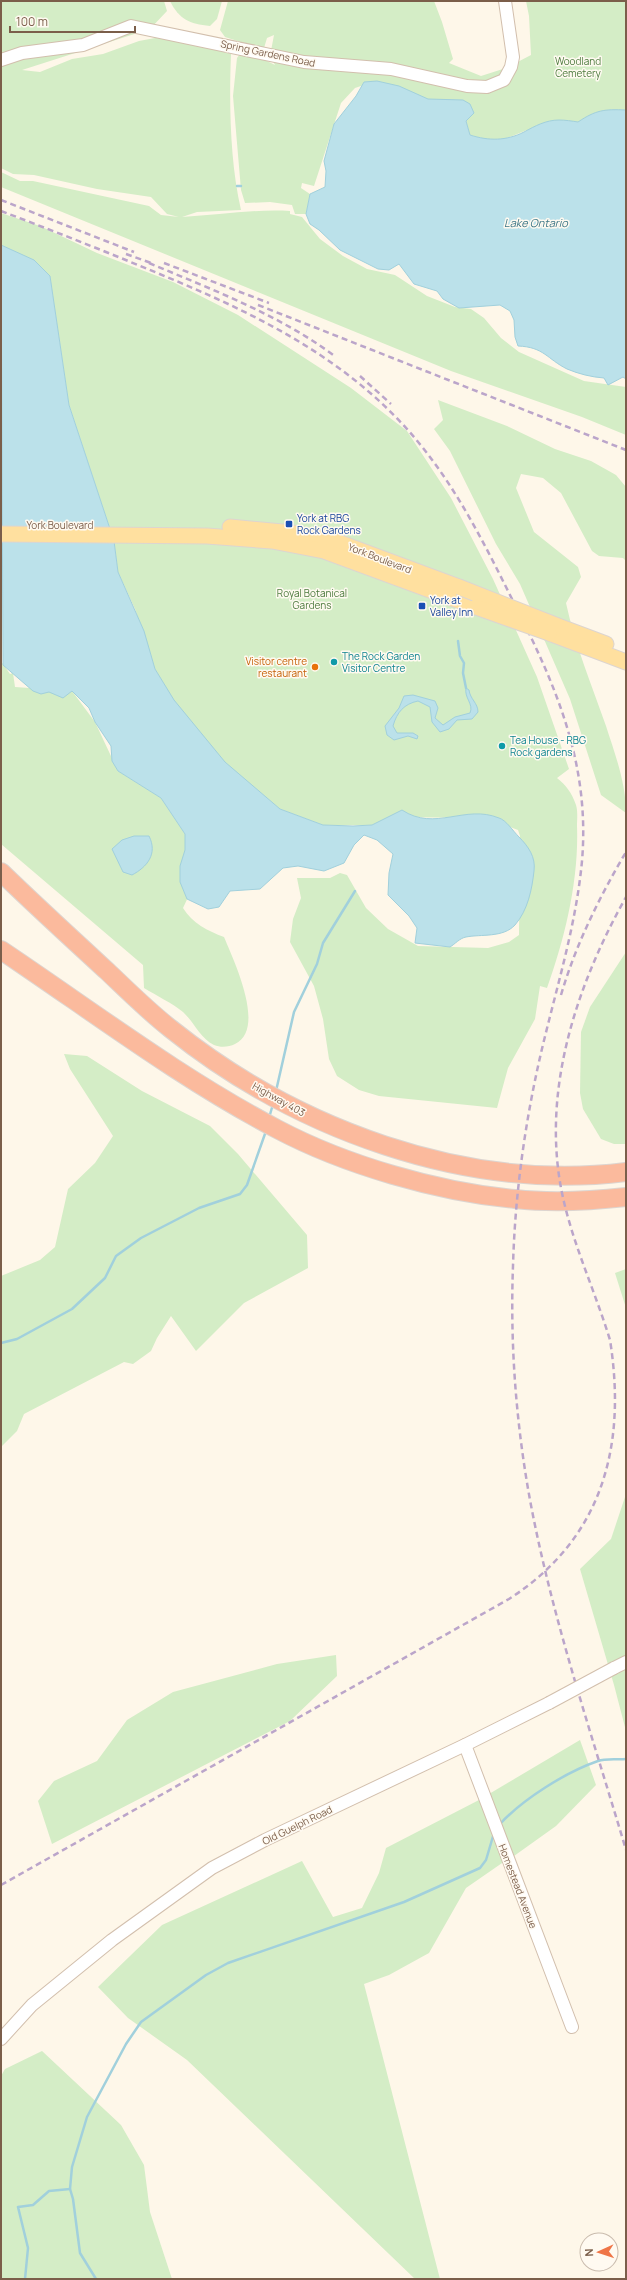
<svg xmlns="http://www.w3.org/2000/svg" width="627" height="2280" viewBox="0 0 627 2280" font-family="Manrope,sans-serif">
	<rect width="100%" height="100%" fill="#fef7e9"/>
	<g fill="#d4edc6" fill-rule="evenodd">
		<path d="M1 1H164L167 11 150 29 22 70 40 72 72 59 103 54 139 41 155 38 170 37 231 54C229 104 230 162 241 210L197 212 182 217C219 215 253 209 290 211V214L302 217 320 239 343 256 367 269 395 275 427 296 455 307 471 309 484 318 501 338 519 352 584 381 626 387V435L582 417 451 371 1 187V172L20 181H33L149 206 161 215 179 217 167 214 151 197 97 189 34 175 13 174 1 168Z"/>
		<path d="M170 1H222L217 19 210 26C189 24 179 19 170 1Z"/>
		<path d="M228 1H434L442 22 453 59 449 63 481 76 506 68 531 55 529 16 526 1H626V132L527 130 505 139 487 140 470 135 466 121 364 85 355 88 341 103 314 186 302 183 301 188 310 194 306 214H295L292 205 270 202 245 203 241 190 233 96 237 58 247 44 225 37 220 30ZM274 35 270 56 275 65 261 58 267 38Z"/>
		<path d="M1 213 40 226 97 253 173 282 238 315 351 388 407 431 451 498 493 579 537 677 569 769 557 778C566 785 572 793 576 805 578 811 577 820 577 826 579 880 565 938 547 988L540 986 535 1019 508 1068 497 1108 379 1096 359 1090 337 1076 329 1059 323 1019 314 986 290 942 293 919 301 898 297 878H330L340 873 347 875 366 908 388 929 418 946 488 948 509 942 519 935 520 836 518 830 486 818 391 817 372 825H323L280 809 200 745 155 669 135 609 118 572 114 541 69 405 50 277 28 258 1 245Z"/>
		<path d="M438 400 507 426 555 449 591 461 616 475 626 487V561L623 558 599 556 592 551 561 493 543 478 521 474 516 488 534 532 578 567 581 577 566 603C575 645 592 686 606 726 615 754 626 783 626 813L601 795 570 699 520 584 496 544 450 451 434 429 443 420Z"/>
		<path d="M1 661 10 674 13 673 15 687 72 691 95 722 118 771 161 798 185 834 190 893 183 908C192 923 208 931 224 937 233 959 267 1029 235 1044 229 1047 221 1048 214 1045 200 1038 194 1022 183 1012 172 1003 157 996 144 988L143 965 1 844Z"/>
		<path d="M626 952V1144H614L601 1139 583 1109 580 1093 581 1032 590 1007Z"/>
		<path d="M64 1054 87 1056 142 1091 210 1126 238 1154 307 1235 308 1268 244 1303 196 1351 171 1316 157 1338 151 1351 133 1364 124 1362 24 1414 17 1431 1 1447V1276L40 1260 55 1247 68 1189 95 1163 113 1136 70 1069Z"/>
		<path d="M626 1269V1308L615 1273Z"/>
		<path d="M626 1494V1731L614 1685 580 1569 611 1539Z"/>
		<path d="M336 1655 337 1676 290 1721 52 1844 38 1801 54 1781 97 1761 127 1720 173 1692 277 1664Z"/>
		<path d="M580 1740 596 1785 556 1826 514 1856 489 1794Z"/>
		<path d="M479 1800 505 1861 466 1888 429 1953 389 1975 364 1984 440 2279H415L187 2060 128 2018 98 1987 162 1925 302 1861 333 1917 362 1908 379 1873 386 1848Z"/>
		<path d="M42 2051 121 2125 144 2165 150 2212 172 2279H1V2076L5 2069Z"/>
	</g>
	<g fill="#bbe1ea" stroke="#a1d0dc">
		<path d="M377 81 399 86 428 99 463 100 470 104 474 113 466 121 470 135C489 141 506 141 524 132 535 126 546 120 559 120 565 120 572 121 578 122 596 110 604 109 626 110V379L623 377 608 385 604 378C591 377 579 374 567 369 547 359 544 347 518 346L515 337 514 320 510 311 500 305 459 308 443 299 437 291 414 284 399 264 389 270 378 269 340 250 319 230 310 224 306 214 310 194 325 187 326 171 324 161 334 124 356 96 364 82Z"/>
		<path d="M1 245 34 260 50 276 69 405 114 541 118 572 144 631 155 669 174 700 225 762 280 809 323 825 353 826 372 825 402 810C435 832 465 804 499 818 506 820 513 831 519 837 528 846 536 857 534 871 532 889 528 910 515 925 503 938 481 934 466 937 460 938 455 944 450 947L415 943 417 928 409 916 388 895 389 873 393 854 377 840 364 835 354 845 344 863 324 871 298 866 283 868 260 889 230 891 219 907 208 909 187 899 180 882V866L185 850V834L161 798 118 771 112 761 111 746 95 722 89 708 72 691 63 698 49 692 41 694 33 691 3 665Z"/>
		<path d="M466 688 469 690C470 699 478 703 478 712L472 719 457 720 449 729 440 732 432 722 430 707 418 701C404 704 397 712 393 726L397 733H413L418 736 417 739 408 736 394 740 387 735 385 726 399 708 404 696 413 695 435 701 438 708 435 718 443 725 455 717 470 713C474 704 464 698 466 688Z"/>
		<path d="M134 836H149C158 854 147 867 132 875L123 872 112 849 122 840Z"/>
	</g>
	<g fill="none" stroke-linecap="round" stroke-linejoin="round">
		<g stroke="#a1d0dc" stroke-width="2.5">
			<path d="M237 186H241"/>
			<path d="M458 641 460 656 464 663 463 673 466 688"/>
			<path d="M276 1091 294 1012 317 964 323 943 355 891"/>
			<path d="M269 1118 273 1104"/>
			<path d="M1 1343 17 1339 72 1309 105 1278 116 1256 141 1238 199 1208 240 1194 247 1185 266 1131"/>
			<path d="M500 1824C523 1799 566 1772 598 1761 606 1758 618 1760 626 1759"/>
			<path d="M25 2279 28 2248 18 2207 33 2205 49 2191 70 2189"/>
			<path d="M96 2279 80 2253 73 2199 70 2189 72 2167 87 2117 126 2044 141 2022 206 1975 228 1963 404 1902 480 1868 486 1860 494 1833"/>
		</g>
		<defs>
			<g id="minor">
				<path d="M1 60 22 53 83 45 131 26 304 62 391 69 467 86 487 87 504 80 511 67 513 57 505 1"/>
				<path d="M614 1668 626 1662"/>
				<path d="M465 1745 572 2027"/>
				<path d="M1 2039 32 2005 112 1940 212 1868 265 1840 465 1745 549 1703"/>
			</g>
			<g id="major">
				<path d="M230 527 293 533 335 541 459 587"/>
				<path d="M1 534 207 536 272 541 324 551 476 607"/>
				<path d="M558 626 606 644"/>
				<path d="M549 633 626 662"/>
			</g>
			<g id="highway">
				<path d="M1 872C36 906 71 938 107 971 128 991 148 1011 171 1029 296 1129 465 1192 626 1172"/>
				<path d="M1 950C92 1011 180 1078 277 1129 345 1165 438 1192 515 1199 551 1203 590 1201 626 1197"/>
			</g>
		</defs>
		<use href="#minor" stroke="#d2bfad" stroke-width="14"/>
		<use href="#major" stroke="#ddd5d0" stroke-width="17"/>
		<use href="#highway" stroke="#ddd5d0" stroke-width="20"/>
		<use href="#minor" stroke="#fff" stroke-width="12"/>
		<use href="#major" stroke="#ffe09f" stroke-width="15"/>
		<use href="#highway" stroke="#fbba9d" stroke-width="18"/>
		<g stroke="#bba5ca" stroke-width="2.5" stroke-dasharray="6 4" stroke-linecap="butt">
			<path d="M1 200 134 252"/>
			<path d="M1 211C59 233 117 256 174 280 269 320 358 366 423 448 462 497 489 553 517 609 558 690 590 767 582 861 576 926 556 989 541 1053 525 1122 515 1194 513 1266 510 1344 516 1423 530 1500 552 1618 592 1735 626 1850"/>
			<path d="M126 254 154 264"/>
			<path d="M149 263C213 290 280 315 336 357"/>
			<path d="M164 263 269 303"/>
			<path d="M258 305 626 450"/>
			<path d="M360 376 391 404"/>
			<path d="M561 995C576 944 599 898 626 852"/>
			<path d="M1 1885 509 1599C602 1539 627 1447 610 1340 596 1294 575 1249 564 1202 539 1097 575 988 626 897"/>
		</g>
		<defs>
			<path id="minor-bridge" d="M549 1703 614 1668"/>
			<g id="major-bridge">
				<path d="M459 587 558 626"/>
				<path d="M476 607 549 633"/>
			</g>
		</defs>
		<use href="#minor-bridge" stroke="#d2bfad" stroke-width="14" stroke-linecap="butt"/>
		<use href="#major-bridge" stroke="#ddd5d0" stroke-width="17" stroke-linecap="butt"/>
		<use href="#minor-bridge" stroke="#fff" stroke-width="12"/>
		<use href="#major-bridge" stroke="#ffe09f" stroke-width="15"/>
	</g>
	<g fill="#1a4fb4" stroke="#fffaf1" stroke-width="1.5">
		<rect x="285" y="520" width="8" height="8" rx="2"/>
		<rect x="418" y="602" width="8" height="8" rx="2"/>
	</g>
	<g fill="#0f9aa8" stroke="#fffaf1" stroke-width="1.5">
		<circle cx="334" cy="662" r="4"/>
		<circle cx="502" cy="746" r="4"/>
	</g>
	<circle fill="#e8710a" stroke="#fffaf1" stroke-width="1.5" cx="315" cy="667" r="4"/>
	<g text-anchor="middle" stroke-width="3" stroke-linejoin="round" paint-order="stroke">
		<g font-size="10" fill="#7b5e4a" stroke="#fffaf1">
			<text transform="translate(268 53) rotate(12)" y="4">Spring Gardens Road</text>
			<text x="60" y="529">York Boulevard</text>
			<text transform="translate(380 558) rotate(21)" y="4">York Boulevard</text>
			<text transform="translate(279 1099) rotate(29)" y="4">Highway 403</text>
			<text transform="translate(297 1825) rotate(-26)" y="4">Old Guelph Road</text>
			<text transform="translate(518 1886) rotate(69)" y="4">Homestead Avenue</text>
		</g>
		<g font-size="10" fill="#4d7b3e" stroke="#fffaf1">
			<text x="578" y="65">Woodland<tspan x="578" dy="12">Cemetery</tspan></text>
			<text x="312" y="597">Royal Botanical<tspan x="312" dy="12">Gardens</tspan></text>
		</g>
		<g font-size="10" fill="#164399" stroke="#fffaf1" text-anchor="start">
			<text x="297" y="522">York at RBG<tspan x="297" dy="12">Rock Gardens</tspan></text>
			<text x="430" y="604">York at<tspan x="430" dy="12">Valley Inn</tspan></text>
		</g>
		<g font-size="10" fill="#0d838f" stroke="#fffaf1" text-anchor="start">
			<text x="342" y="660">The Rock Garden<tspan x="342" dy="12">Visitor Centre</tspan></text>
			<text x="510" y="744">Tea House - RBG<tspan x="510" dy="12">Rock gardens</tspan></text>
		</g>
		<g font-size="10" fill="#c56008" stroke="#fffaf1" text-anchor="end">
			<text x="307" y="665">Visitor centre<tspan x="307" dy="12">restaurant</tspan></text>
		</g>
		<g font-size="11" font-style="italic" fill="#3f7888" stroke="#fffaf1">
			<text x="536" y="227">Lake Ontario</text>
		</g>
	</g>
	<rect width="627" height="2280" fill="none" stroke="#7b5e4a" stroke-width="4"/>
	<g transform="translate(599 2252) rotate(267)"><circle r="19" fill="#fffaf1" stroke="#cabcae"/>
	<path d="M0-3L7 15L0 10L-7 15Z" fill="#ef7547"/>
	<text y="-6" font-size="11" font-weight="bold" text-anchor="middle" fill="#7b5e4a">N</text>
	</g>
	<path d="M10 26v6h125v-6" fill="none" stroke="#7b5e4a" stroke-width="2"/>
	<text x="16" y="26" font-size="12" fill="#7b5e4a" stroke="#fffaf1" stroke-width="3" paint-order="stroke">100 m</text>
</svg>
